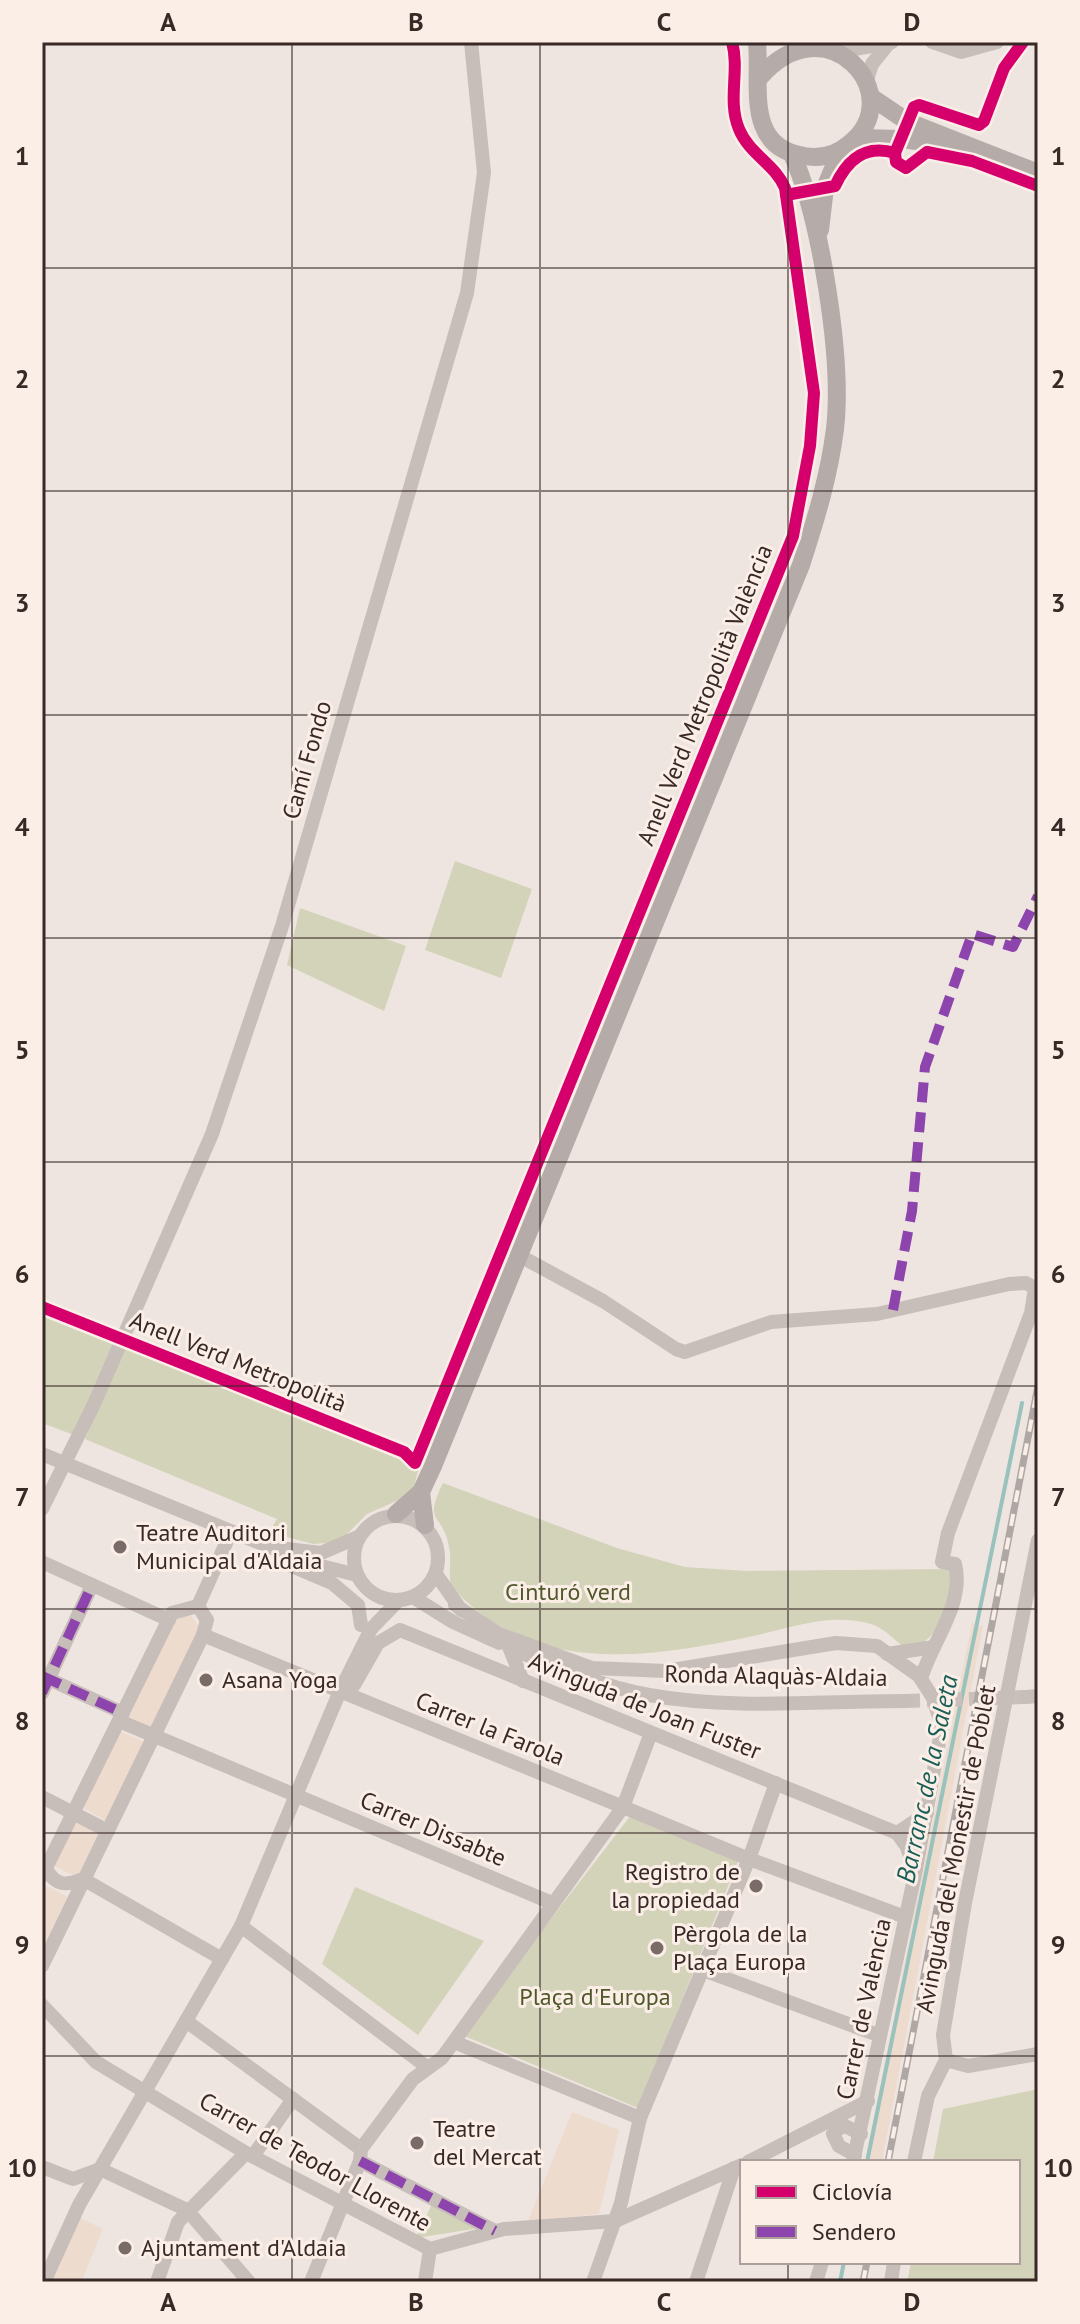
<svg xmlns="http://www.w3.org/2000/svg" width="1080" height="2324" viewBox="0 0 1080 2324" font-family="'PT Sans',sans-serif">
	<rect width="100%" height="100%" fill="#eee5e0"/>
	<g fill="#d3d3b9">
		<path d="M455 861 532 889 501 978 425 950Z"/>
		<path d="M300 908 406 946 384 1011 287 965Z"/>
		<path d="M42 1315 115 1341 74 1435 42 1423Z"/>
		<path d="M125 1344 420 1464 413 1489 399 1500 367 1514 345 1536 327 1543 313 1544 269 1532 277 1519 85 1439Z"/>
		<path d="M443 1483 617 1548 685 1567 747 1571 952 1569C948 1604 944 1641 906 1649 896 1641 884 1628 871 1624 833 1613 796 1626 758 1635 649 1658 533 1678 451 1586 448 1572 452 1560 449 1547 443 1511 422 1526 443 1483Z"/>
		<path d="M631 1815 739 1859 638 2108 462 2035Z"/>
		<path d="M355 1887 484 1941 418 2035 322 1964Z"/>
		<path d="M1038 2089V2282H907L911 2262H1018V2162H933L943 2109Z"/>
		<path d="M432 2204 480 2228 416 2238Z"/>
	</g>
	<g fill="#eddbce">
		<path d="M190 1615 200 1628 152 1729 128 1717 174 1619Z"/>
		<path d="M972 1623 983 1626 882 2162H865Z"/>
		<path d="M120 1731 145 1742 107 1821 83 1808Z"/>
		<path d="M75 1822 99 1834 77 1877 54 1866Z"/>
		<path d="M44 1885 68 1897 42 1948V1889Z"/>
		<path d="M572 2112 619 2130 599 2214 528 2221Z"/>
		<path d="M80 2218 103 2229 81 2282H45Z"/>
	</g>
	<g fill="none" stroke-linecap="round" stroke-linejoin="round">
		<g stroke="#9ac2bc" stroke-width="4">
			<path d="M867 2162 1022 1403"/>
			<path d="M840 2282 844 2262"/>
		</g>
		<path stroke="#cabfbb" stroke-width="14" stroke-dasharray="14 7" stroke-linecap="butt" d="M906 1701 1026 1697"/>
		<g stroke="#c7bdb9" stroke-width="14">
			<path d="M932 42 961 52 997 42"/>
			<path d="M844 51 892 42"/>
			<path d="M867 80 872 64 889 43"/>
			<path d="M520 1256 603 1301 676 1349 685 1352 771 1322 877 1314 1009 1284 1026 1283 1035 1288 1031 1313 948 1533 942 1562 955 1564C965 1604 931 1643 921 1679"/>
			<path d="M42 1454 309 1563 357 1575"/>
			<path d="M42 1509 94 1404 212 1134 282 926 467 293 484 173 471 42"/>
			<circle cx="396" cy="1558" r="42"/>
			<path d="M287 1549 321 1553 358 1537"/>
			<path d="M42 1562 169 1620"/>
			<path d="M292 1566 332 1583 358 1605 361 1625"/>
			<path d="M436 1574 461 1610"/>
			<path d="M413 1597 453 1622 499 1643"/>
			<path d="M455 1605 499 1634 592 1668 666 1671 836 1643 877 1646 919 1676 933 1698 942 1726 915 1874 853 2162"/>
			<path d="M198 1606 231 1532"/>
			<path d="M203 1635 623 1807 651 1733"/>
			<path d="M509 1647 523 1681"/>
			<path d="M522 1653C563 1670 605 1687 649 1695 732 1710 822 1701 906 1701"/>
			<path d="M887 1654 934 1647"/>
			<path d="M42 1676 123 1713"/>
			<path d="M340 1691 354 1685 378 1643 400 1630 897 1833 907 1847 914 1870"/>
			<path d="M42 1693 92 1585"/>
			<path d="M1026 1697 1038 1696"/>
			<path d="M119 1721 552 1903"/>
			<path d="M776 1783 749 1859 905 1917"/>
			<path d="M42 1797 108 1831"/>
			<path d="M897 1833 927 1813"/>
			<path d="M46 1869C56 1886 66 1886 83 1879L222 1959"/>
			<path d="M42 1876 172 1613 198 1606"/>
			<path d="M241 1926 427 2067"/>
			<path d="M42 1966 203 1635 207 1620 198 1606"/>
			<path d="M703 1970 878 2035"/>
			<path d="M42 2005 96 2062 246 2153 430 2249 504 2229 615 2221 742 2165"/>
			<path d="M186 2021 361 2149"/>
			<path d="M454 2042 640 2118"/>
			<path d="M946 2060 968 2066 1038 2054"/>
			<path d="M855 2155 839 2146 833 2134 843 2125 861 2134"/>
			<path d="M253 2156 293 2099"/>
			<path d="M360 2161 495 2231"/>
			<path d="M748 2162 868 2101"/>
			<path d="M914 2162 928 2096 946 2060 943 2035 965 1903 1038 1540"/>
			<path d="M42 2167 73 2179 100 2169"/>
			<path d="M100 2169 187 2210 249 2282"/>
			<path d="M44 2282 79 2205 241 1926 340 1691 371 1629 398 1601"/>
			<path d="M157 2282 178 2222 246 2153"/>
			<path d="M311 2282 360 2161 361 2149 413 2079 442 2058 623 1807 749 1859 640 2118 621 2203 593 2282"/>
			<path d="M425 2282 430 2249"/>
			<path d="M696 2282 734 2168"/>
			<path d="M816 2282 822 2262"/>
			<path d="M891 2282 894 2262"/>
		</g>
		<g stroke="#b5aba8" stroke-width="18">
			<path d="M757 42C761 85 744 147 804 156 821 159 836 155 849 144 911 96 827 0 760 77"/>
			<path d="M871 97 908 122 1038 173"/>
			<path d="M856 138 902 139 945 145"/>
			<path d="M820 230 825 188 840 152"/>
			<path d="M421 1492 425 1525"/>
			<path d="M396 1514 421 1492 433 1466 801 565C816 519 829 476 835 429 843 359 821 219 792 154"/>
		</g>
		<defs>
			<g id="rail">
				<path d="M888 2162 1038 1386"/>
				<path d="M863 2282 867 2262"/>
			</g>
		</defs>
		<use href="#rail" stroke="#aea7a4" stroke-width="7"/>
		<use href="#rail" stroke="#fbeee7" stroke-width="4" stroke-dasharray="12" stroke-linecap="butt"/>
		<g stroke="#8e44ad" stroke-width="10" stroke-dasharray="20 10" stroke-linecap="butt">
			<path d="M893 1310 912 1211 925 1067 972 934 1013 947 1038 896"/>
			<path d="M42 1676 123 1713"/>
			<path d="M42 1693 92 1585"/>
			<path d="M360 2161 495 2231"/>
		</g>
		<defs>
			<g id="cycleway">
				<path d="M895 153 914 107 919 105 979 125 984 121 1004 68 1023 42"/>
				<path d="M895 153 896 162 906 168 927 152 972 161 1038 186"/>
				<path d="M786 195 835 186C847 160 865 144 895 153"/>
				<path d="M42 1307 404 1452 415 1463 793 536 810 446 814 393 785 188C775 164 749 154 739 129 727 100 740 71 732 42"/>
			</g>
		</defs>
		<use href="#cycleway" stroke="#fbeee7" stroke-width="17"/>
		<use href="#cycleway" stroke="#d6006c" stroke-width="12"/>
	</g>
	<path fill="none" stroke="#382927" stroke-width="2" stroke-opacity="0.55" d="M292 42V2282M540 42V2282M788 42V2162M42 268H1038M42 491H1038M42 715H1038M42 938H1038M42 1162H1038M42 1386H1038M42 1609H1038M42 1833H1038M42 2056H1038M788 2262V2282"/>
	<g fill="#786b68" stroke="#fbeee7" stroke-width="3">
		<circle cx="120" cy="1547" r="8"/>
		<circle cx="206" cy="1680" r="8"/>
		<circle cx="756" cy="1886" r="8"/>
		<circle cx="657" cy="1948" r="8"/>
		<circle cx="417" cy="2143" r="8"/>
		<circle cx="125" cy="2248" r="8"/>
	</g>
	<g text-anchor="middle" stroke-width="6" stroke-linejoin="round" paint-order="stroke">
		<g font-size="24" fill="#382927" stroke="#fbeee7">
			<text transform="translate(705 695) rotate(-68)" y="8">Anell Verd Metropolità València</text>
			<text transform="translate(307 760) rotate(-74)" y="8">Camí Fondo</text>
			<text transform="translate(238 1362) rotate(22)" y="8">Anell Verd Metropolità</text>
			<text transform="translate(776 1676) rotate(1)" y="8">Ronda Alaquàs-Aldaia</text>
			<text transform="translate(645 1706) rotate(22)" y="8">Avinguda de Joan Fuster</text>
			<text transform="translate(490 1729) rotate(22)" y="8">Carrer la Farola</text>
			<text transform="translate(433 1829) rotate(23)" y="8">Carrer Dissabte</text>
			<text transform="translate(956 1849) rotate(-79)" y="8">Avinguda del Monestir de Poblet</text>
			<text transform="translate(864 2009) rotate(-78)" y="8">Carrer de València</text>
			<text transform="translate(315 2162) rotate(29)" y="8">Carrer de Teodor Llorente</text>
		</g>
		<g font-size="24" fill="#382927" stroke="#fbeee7" text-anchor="start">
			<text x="136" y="1541">Teatre Auditori<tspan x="136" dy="28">Municipal d'Aldaia</tspan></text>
			<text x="222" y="1688">Asana Yoga</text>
			<text x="740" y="1880" text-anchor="end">Registro de<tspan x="740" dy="28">la propiedad</tspan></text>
			<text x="673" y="1942">Pèrgola de la<tspan x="673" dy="28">Plaça Europa</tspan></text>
			<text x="433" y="2137">Teatre<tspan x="433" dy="28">del Mercat</tspan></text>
			<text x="141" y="2256">Ajuntament d'Aldaia</text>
		</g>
		<g font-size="24" fill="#4f5828" stroke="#fbeee7">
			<text x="568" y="1600">Cinturó verd</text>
			<text x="595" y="2005">Plaça d'Europa</text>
		</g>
		<g font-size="26" font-style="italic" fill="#195d56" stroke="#fbeee7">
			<text transform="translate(927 1779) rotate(-78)" y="9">Barranc de la Saleta</text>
		</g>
	</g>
	<rect width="1080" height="2324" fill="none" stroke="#fbeee7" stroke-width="88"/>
	<rect x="740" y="2160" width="280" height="104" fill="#fbeee7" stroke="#ad9f9a" stroke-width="2"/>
	<rect x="756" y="2186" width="40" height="12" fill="#d6006c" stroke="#ad9f9a" stroke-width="2"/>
	<text x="812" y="2200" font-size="24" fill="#382927">Ciclovía</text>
	<rect x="756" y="2226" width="40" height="12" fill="#8e44ad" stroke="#ad9f9a" stroke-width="2"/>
	<text x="812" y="2240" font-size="24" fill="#382927">Sendero</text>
	<rect x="44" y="44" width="992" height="2236" fill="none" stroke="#382927" stroke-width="3"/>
	<g font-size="26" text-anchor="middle" font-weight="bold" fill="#382927">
		<text x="168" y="31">A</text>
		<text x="416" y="31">B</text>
		<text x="664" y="31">C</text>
		<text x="912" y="31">D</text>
		<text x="22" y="165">1</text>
		<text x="1058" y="165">1</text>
		<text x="22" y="388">2</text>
		<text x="1058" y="388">2</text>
		<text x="22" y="612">3</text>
		<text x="1058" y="612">3</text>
		<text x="22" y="836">4</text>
		<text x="1058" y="836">4</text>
		<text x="22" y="1059">5</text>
		<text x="1058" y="1059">5</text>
		<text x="22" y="1283">6</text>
		<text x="1058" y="1283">6</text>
		<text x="22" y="1506">7</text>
		<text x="1058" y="1506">7</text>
		<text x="22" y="1730">8</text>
		<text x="1058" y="1730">8</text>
		<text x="22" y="1954">9</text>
		<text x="1058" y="1954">9</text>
		<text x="22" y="2177">10</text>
		<text x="1058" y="2177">10</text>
		<text x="168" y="2311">A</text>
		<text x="416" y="2311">B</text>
		<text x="664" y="2311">C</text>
		<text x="912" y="2311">D</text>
	</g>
</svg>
